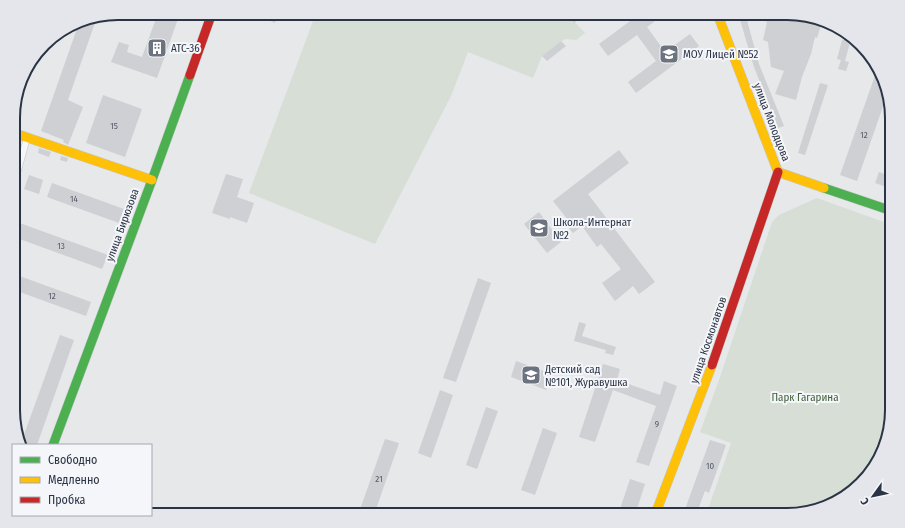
<svg xmlns="http://www.w3.org/2000/svg" width="905" height="528" viewBox="0 0 905 528" font-family="'Fira Sans Condensed',sans-serif">
	<rect width="100%" height="100%" fill="#e6e8ea"/>
	<g fill="#d6ded6">
		<path d="M316 13H575L570 17 585 33 576 40 566 39 561 41 542 56 533 78 468 52 451 96 375 244 249 193Z"/>
		<path d="M817 198 892 225V417L878 463 840 501 794 515H706L731 443 700 432 720 377 772 222 779 215Z"/>
	</g>
	<g fill="#ced0d3">
		<path d="M158 13H170L179 16 157 78 111 62 119 42 129 45 127 52 142 57Z"/>
		<path d="M252 13H279L275 23Z"/>
		<path d="M575 13H587L574 23 570 17Z"/>
		<path d="M641 13H666L647 27 665 52 690 34 699 46 636 93 628 82 656 61 637 35 608 56 599 44Z"/>
		<path d="M738 13H745L759 64 784 126 778 128 754 67Z"/>
		<path d="M765 14 784 21 787 16 821 25 817 38 815 37 811 54 802 77 796 100 775 94 784 71 771 67 768 42 763 40 767 22 761 20Z"/>
		<path d="M97 17 68 100 83 107 68 145 63 142 64 140 41 131 80 20Z"/>
		<path d="M846 33 851 39 845 61 849 62 846 71 838 69 841 60 837 59 842 40H844Z"/>
		<path d="M561 41 566 46 547 61 542 56Z"/>
		<path d="M878 67 887 95 857 181 840 175Z"/>
		<path d="M820 83 828 85 805 155 798 153Z"/>
		<path d="M103 95 142 109 125 157 86 143Z"/>
		<path d="M39 148 51 152 49 157 38 153Z"/>
		<path d="M619 150 629 163 588 194 655 282 639 294 633 286 615 301 602 283 621 269 601 244 597 247 582 226 573 233 564 222 568 220 553 201Z"/>
		<path d="M61 156 68 158 67 162 60 160Z"/>
		<path d="M879 172 892 177V189L875 183Z"/>
		<path d="M226 174 243 179 237 197 254 203 247 223 230 217V219L212 213Z"/>
		<path d="M29 175 43 180 39 194 24 189Z"/>
		<path d="M52 183 124 209 119 223 47 197Z"/>
		<path d="M539 212 561 242 547 253 524 224Z"/>
		<path d="M14 221 108 255 102 269 14 237Z"/>
		<path d="M14 274 91 302 86 316 14 290Z"/>
		<path d="M478 278 491 283 456 382 443 378Z"/>
		<path d="M579 322 586 324 582 336 616 347 613 355 605 353 606 350 574 341Z"/>
		<path d="M60 335 74 340 37 445H22L21 443Z"/>
		<path d="M516 361 552 374 546 390 511 377Z"/>
		<path d="M603 364 620 369 617 380 660 395 664 381 677 386 649 466 636 462 656 406 613 390 595 442 579 437Z"/>
		<path d="M440 390 453 395 431 458 418 453Z"/>
		<path d="M486 407 498 411 477 469 466 465Z"/>
		<path d="M543 428 557 433 535 495 521 490Z"/>
		<path d="M385 439 399 443 374 515H358Z"/>
		<path d="M710 440 726 445 709 493 705 491 696 515H683Z"/>
		<path d="M630 479 645 484 635 515H618Z"/>
	</g>
	<g fill="none" stroke-linecap="round" stroke-linejoin="round">
		<defs>
			<path id="street" d="M14 185 27 138"/>
			<g id="fast">
				<path d="M824 188 892 211"/>
				<path d="M53 445 152 180 190 75"/>
			</g>
			<g id="slow">
				<path d="M717 13 778 172 824 188"/>
				<path d="M14 133 152 180"/>
				<path d="M655 515 712 365"/>
			</g>
			<g id="jam">
				<path d="M190 75 212 13"/>
				<path d="M712 365 778 172"/>
			</g>
		</defs>
		<use href="#street" stroke="#c4c6c8" stroke-width="7"/>
		<use href="#fast" stroke="#c4c6c8" stroke-width="10"/>
		<use href="#slow" stroke="#c4c6c8" stroke-width="10"/>
		<use href="#jam" stroke="#c4c6c8" stroke-width="10"/>
		<use href="#street" stroke="#f5f6f7" stroke-width="6"/>
		<use href="#fast" stroke="#4caf50" stroke-width="9"/>
		<use href="#slow" stroke="#ffc107" stroke-width="9"/>
		<use href="#jam" stroke="#c62828" stroke-width="9"/>
	</g>
	<defs>
		<symbol id="building-square" viewBox="-11 -11 22 22"><rect x="-9" y="-9" width="18" height="18" rx="4" fill="#6c737f" stroke="#f4f6f9"/><path d="M-4-6H4V6H1V3H-1V6H-4ZM-2.5-4.3h1.7v1.8h-1.7ZM.8-4.3h1.7v1.8H.8ZM-2.5-1h1.7V.8h-1.7ZM.8-1h1.7V.8H.8Z" fill="#fff"/></symbol>
		<symbol id="school-square" viewBox="-11 -11 22 22"><rect x="-9" y="-9" width="18" height="18" rx="4" fill="#6c737f" stroke="#f4f6f9"/><path d="M0-5L7-2L0 1L-7-2ZM-4 1L0 2.5L4 1V4Q0 6-4 4Z" fill="#fff"/></symbol>
	</defs>
	<g fill-rule="evenodd">
		<use href="#building-square" x="146" y="37" width="22" height="22"/>
		<use href="#school-square" x="658" y="43" width="22" height="22"/>
		<use href="#school-square" x="528" y="217" width="22" height="22"/>
		<use href="#school-square" x="520" y="364" width="22" height="22"/>
	</g>
	<g text-anchor="middle" stroke-width="4" stroke-linejoin="round" paint-order="stroke">
		<g font-size="9" fill="#545c69">
			<text x="114" y="129">15</text>
			<text x="864" y="138">12</text>
			<text x="74" y="202">14</text>
			<text x="61" y="249">13</text>
			<text x="52" y="299">12</text>
			<text x="657" y="427">9</text>
			<text x="710" y="469">10</text>
			<text x="379" y="482">21</text>
		</g>
		<g font-size="11" fill="#2b3445" stroke="#f4f6f9" text-anchor="start">
			<text x="171" y="52">АТС-36</text>
			<text x="683" y="58">МОУ Лицей №52</text>
			<text x="553" y="226">Школа-Интернат<tspan x="553" dy="13">№2</tspan></text>
			<text x="545" y="373">Детский сад<tspan x="545" dy="13">№101, Журавушка</tspan></text>
		</g>
		<g font-size="11" fill="#2b3445" stroke="#f4f6f9">
			<text transform="translate(772 122) rotate(69)" y="4">улица Молодцова</text>
			<text transform="translate(122 225) rotate(-70)" y="4">улица Бирюзова</text>
			<text transform="translate(708 340) rotate(-71)" y="4">улица Космонавтов</text>
		</g>
		<g font-size="11" fill="#3f6138" stroke="#f4f6f9">
			<text x="805" y="401">Парк Гагарина</text>
		</g>
	</g>
	<path d="M0 0H905V528H0ZM118 20H787A98 98 0 0 1 885 118V410A98 98 0 0 1 787 508H118A98 98 0 0 1 20 410V118A98 98 0 0 1 118 20Z" fill="#e4e6eb" fill-rule="evenodd"/>
	<path fill="none" stroke="#2b3445" stroke-width="2" d="M118 20H787A98 98 0 0 1 885 118V410A98 98 0 0 1 787 508H118A98 98 0 0 1 20 410V118A98 98 0 0 1 118 20Z"/>
	<rect x="12" y="444" width="140" height="72" fill="#f4f6f9" stroke="#a4a8b1"/>
	<rect x="20" y="457" width="20" height="6" fill="#4caf50" stroke="#a4a8b1"/>
	<text x="48" y="464" font-size="12" fill="#2b3445">Свободно</text>
	<rect x="20" y="477" width="20" height="6" fill="#ffc107" stroke="#a4a8b1"/>
	<text x="48" y="484" font-size="12" fill="#2b3445">Медленно</text>
	<rect x="20" y="497" width="20" height="6" fill="#c62828" stroke="#a4a8b1"/>
	<text x="48" y="504" font-size="12" fill="#2b3445">Пробка</text>
	<g transform="translate(873 496) rotate(237)" stroke="#f4f6f9" stroke-width="3" paint-order="stroke">
	<path d="M0-3L7 15L0 10L-7 15Z" fill="#2b3445"/>
	<text y="-6" font-size="11" font-weight="bold" text-anchor="middle" fill="#2b3445">С</text>
	</g>
</svg>
